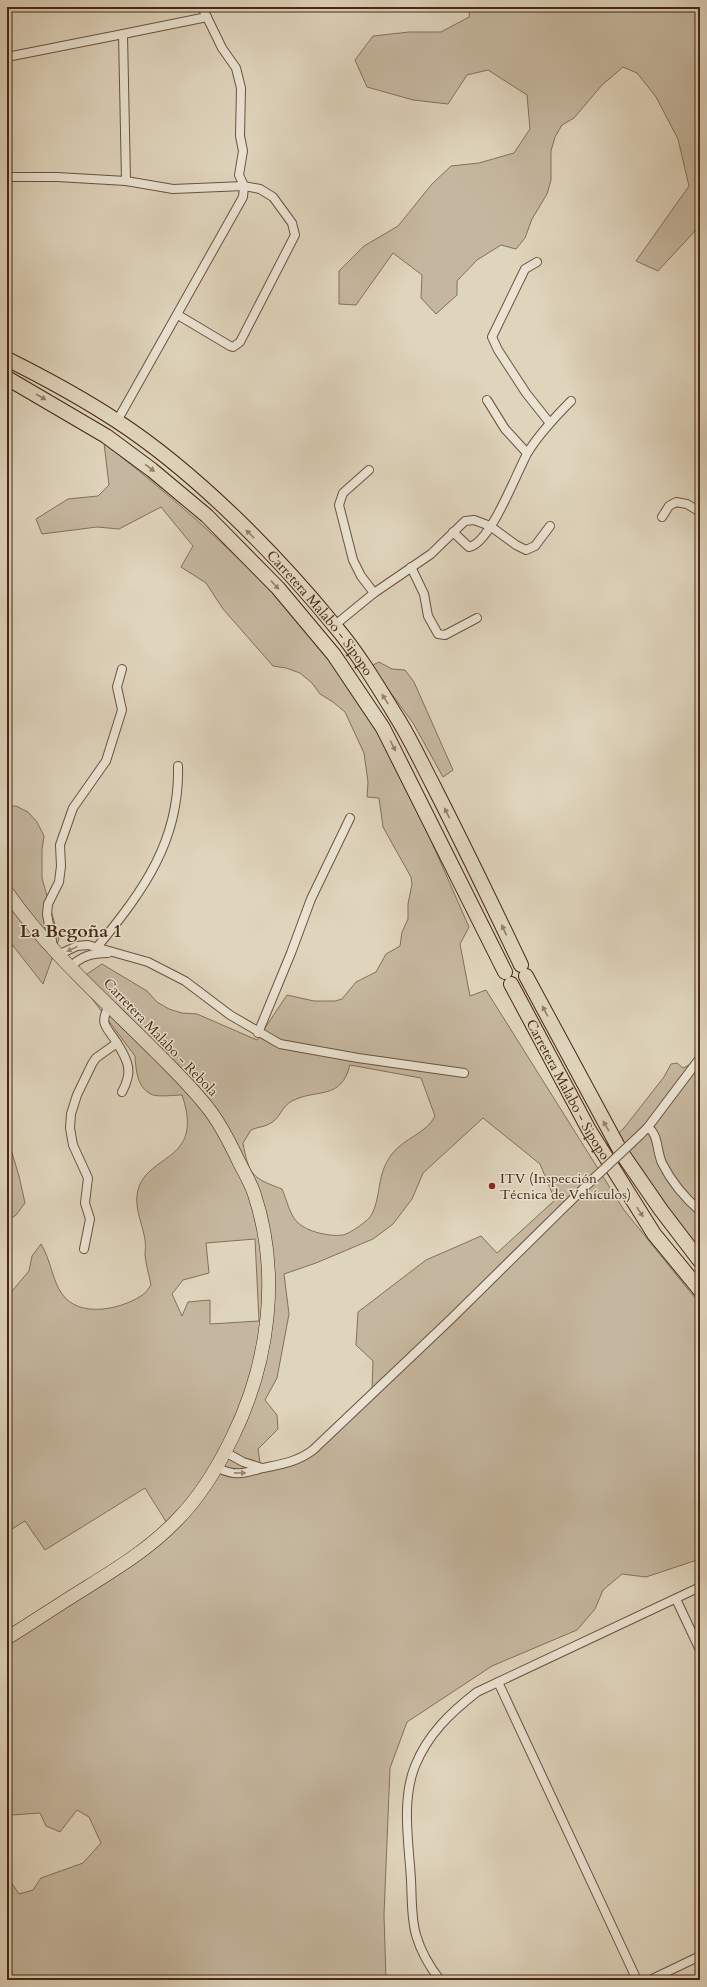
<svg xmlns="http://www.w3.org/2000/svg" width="707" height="1987" viewBox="0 0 707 1987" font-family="Cardo,serif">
	<rect width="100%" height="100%" fill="#dfd4bc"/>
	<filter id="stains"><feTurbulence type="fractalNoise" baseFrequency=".005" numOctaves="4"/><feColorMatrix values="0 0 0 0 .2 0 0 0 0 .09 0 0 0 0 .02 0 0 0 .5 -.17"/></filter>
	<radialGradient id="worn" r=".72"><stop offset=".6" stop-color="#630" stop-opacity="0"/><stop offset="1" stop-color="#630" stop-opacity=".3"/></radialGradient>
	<g fill="#c5b79f" stroke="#866f58" fill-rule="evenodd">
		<path d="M470 7H700V219L694 232 658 271 636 261 689 186 678 139 656 97 637 73 623 67 602 85 574 118 562 125 555 137 551 151V180L547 194 532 219 525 238 516 249 501 245 477 260 457 281V295L436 314 421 298 422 275 393 253 356 305 339 304V271L364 246 398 226 432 184 451 166 479 163 514 153 530 129 527 95 488 70 467 75 448 104 413 100 367 87 355 60 373 36 409 32H441L469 17Z"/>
		<path d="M104 443C199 518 292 600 360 702 368 713 374 727 381 739 415 800 441 864 469 927L460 944 470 996 486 990 624 1210 700 1304V1559L646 1577 622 1574 603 1590 595 1609 577 1630 492 1666 407 1722 390 1768 384 1915 386 1980H7V1876L19 1894 33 1890 41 1878 83 1863 101 1843 89 1817 77 1810 60 1832 46 1826 40 1813 12 1815 7 1819V1635L170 1528 145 1488 45 1550 25 1521 7 1532V1297L29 1271 32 1256 41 1244C51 1260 52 1280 62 1294 79 1318 119 1310 141 1296 145 1294 148 1289 151 1285 149 1275 146 1265 145 1255 145 1250 146 1245 145 1240 143 1226 135 1209 137 1195 143 1152 206 1165 182 1095 174 1095 161 1097 153 1095 137 1089 136 1070 135 1056L78 980 102 964 147 991 157 1002 169 1009 182 1013 197 1014 257 1040 287 995 314 1001H335L342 999 356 982 376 972 386 954 400 946 402 932 408 919V904L412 884 411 877 383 827 379 798 367 797 368 782 364 753 345 712 333 702 320 694 312 683 300 673 286 668 273 666 223 609 206 583 181 567 193 546 161 507 119 529 97 527 42 534 36 519 68 499 98 496 109 485ZM350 1065 421 1078 435 1116C427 1133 404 1138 392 1154 376 1175 382 1193 372 1214 370 1220 349 1234 343 1235 330 1237 307 1232 297 1222 289 1213 287 1200 282 1189 252 1178 249 1175 243 1143L251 1130C257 1127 265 1127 271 1123 280 1118 282 1106 292 1101 317 1088 341 1101 350 1065ZM483 1118 540 1164 555 1200 497 1253 481 1236 426 1260 358 1312 356 1345 373 1361 372 1392 311 1452 261 1469 258 1449 278 1429 277 1415 265 1400 277 1378 289 1314 284 1274 316 1263 373 1239 393 1224 412 1199 423 1173ZM255 1239 259 1321 210 1324V1300L188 1302 182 1316 172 1294 183 1280 209 1273 206 1243Z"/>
		<path d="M379 662 392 669 405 670 414 682 453 770 443 777 413 723 371 666Z"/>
		<path d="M7 806H16L28 812 37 822 44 836 42 850V878L59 939 43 984 7 938Z"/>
		<path d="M700 1052V1268L607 1144 624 1128 664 1077 671 1064 677 1063 683 1068 689 1065Z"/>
		<path d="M7 1136 19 1176 25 1203 16 1215 7 1221Z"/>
	</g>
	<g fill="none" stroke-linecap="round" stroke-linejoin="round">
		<defs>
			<g id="minor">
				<path d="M7 57 123 34"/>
				<path d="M7 177H57L126 181 173 189 244 186 260 189 273 197 292 223 295 235 240 342 233 347 230 346 178 315"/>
				<path d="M126 181 123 34 207 17"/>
				<path d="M537 262 525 269 492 337 498 350 526 393 549 422"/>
				<path d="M487 400 505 429 527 453"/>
				<path d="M117 421 243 197 244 186 239 175 243 151 240 136 241 88 236 68 222 48 202 7"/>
				<path d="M369 470 343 493 339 505 353 560 361 576 374 593"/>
				<path d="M662 517 669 506 676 502 687 504 700 512"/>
				<path d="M453 532 469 547C491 543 517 471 528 452 540 433 555 417 571 401"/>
				<path d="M411 567 424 594 428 616 438 634 445 635 477 618"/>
				<path d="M335 625 374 593 431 554 465 521 474 520 490 526 516 545 526 550 535 546 550 526"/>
				<path d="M98 946C143 891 180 841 178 766"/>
				<path d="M53 947 47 914 48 904 59 882 61 866 60 845 73 808 106 761 122 710 117 687 122 669"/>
				<path d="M58 955 77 946 88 945 148 962 185 981 230 1015 280 1044 358 1058 464 1073"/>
				<path d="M69 968C81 956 92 953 108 953"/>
				<path d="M258 1033 291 953 311 899 350 818"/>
				<path d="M117 1043C129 1062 133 1072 122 1092"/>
				<path d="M648 1127 700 1058"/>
				<path d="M641 1134 648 1127C659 1136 656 1149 662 1163 671 1181 685 1198 700 1211"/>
				<path d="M84 1249 90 1219 85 1203 88 1178 73 1145 70 1128 71 1114 77 1095 92 1064 96 1058 117 1043C106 1025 99 1026 109 1005"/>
				<path d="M225 1452 243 1462 262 1468"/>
				<path d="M218 1468C237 1477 244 1473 263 1468 282 1464 297 1462 313 1450L451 1319 589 1183"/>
				<path d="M676 1599 700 1650"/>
				<path d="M498 1682 637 1980"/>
				<path d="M440 1980C429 1966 421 1952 416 1935 411 1917 412 1898 411 1880 409 1844 401 1801 415 1766 428 1734 450 1713 477 1692L700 1587"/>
				<path d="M650 1980 700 1956"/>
			</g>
			<path id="primary" d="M7 892C48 951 102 998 153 1049 173 1069 194 1089 211 1112 222 1127 231 1145 239 1162 244 1172 250 1182 254 1193 281 1274 269 1363 232 1438 217 1469 200 1497 176 1521 149 1549 116 1569 84 1589 58 1605 33 1622 7 1638"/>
			<g id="trunk">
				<path id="s1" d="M7 359C45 378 82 398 117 421 195 472 275 553 334 625 358 653 377 685 396 716 410 738 421 762 433 785 463 844 492 904 521 965"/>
				<path d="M7 378 106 436 152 470 207 516 278 588 334 655 383 728 505 972"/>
				<path d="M526 976 621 1152 661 1210 700 1261"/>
				<path id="s2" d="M511 984 589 1130 654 1234 700 1290"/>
			</g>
		</defs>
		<use href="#minor" stroke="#6d523c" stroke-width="10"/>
		<use href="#primary" stroke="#472711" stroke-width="14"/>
		<use href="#trunk" stroke="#472711" stroke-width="16"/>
		<use href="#minor" stroke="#eae3d3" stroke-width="8"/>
		<use href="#primary" stroke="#dfd4bc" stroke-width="13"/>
		<use href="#trunk" stroke="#dfd4bc" stroke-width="14"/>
		<defs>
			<path id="minor-bridge" d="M589 1183 641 1134"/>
		</defs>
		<use href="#minor-bridge" stroke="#6d523c" stroke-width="10" stroke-linecap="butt"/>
		<use href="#minor-bridge" stroke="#eae3d3" stroke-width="8"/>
	</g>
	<defs><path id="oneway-solid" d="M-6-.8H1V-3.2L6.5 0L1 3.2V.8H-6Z"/></defs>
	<g fill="#937e66">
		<use href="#oneway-solid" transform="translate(41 397) rotate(31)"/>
		<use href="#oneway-solid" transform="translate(150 468) rotate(37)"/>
		<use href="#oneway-solid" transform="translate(250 534) rotate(-135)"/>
		<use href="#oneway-solid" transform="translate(275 585) rotate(47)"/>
		<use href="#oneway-solid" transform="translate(385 699) rotate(-123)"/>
		<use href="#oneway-solid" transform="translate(393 746) rotate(63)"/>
		<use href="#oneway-solid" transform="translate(447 813) rotate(-117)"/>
		<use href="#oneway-solid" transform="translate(504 930) rotate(-115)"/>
		<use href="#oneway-solid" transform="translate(545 1011) rotate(-118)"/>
		<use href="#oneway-solid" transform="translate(606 1126) rotate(-120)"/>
		<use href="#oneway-solid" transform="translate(640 1212) rotate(57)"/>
	</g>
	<g fill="#988572">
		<use href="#oneway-solid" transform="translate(72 949) rotate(156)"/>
		<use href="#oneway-solid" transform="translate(240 1473) rotate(1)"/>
	</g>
	<circle fill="#8f2418" stroke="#eae3d3" stroke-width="1.5" cx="492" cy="1186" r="4"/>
	<g text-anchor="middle" stroke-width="3" stroke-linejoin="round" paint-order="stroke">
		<g font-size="14" fill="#472711" stroke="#eae3d3">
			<text dy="5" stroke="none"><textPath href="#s1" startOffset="407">Carretera Malabo - Sipopo</textPath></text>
			<text transform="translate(161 1037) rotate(46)" y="5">Carretera Malabo - Rebola</text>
			<text dy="5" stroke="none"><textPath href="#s2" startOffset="120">Carretera Malabo - Sipopo</textPath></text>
		</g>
		<g font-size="14" fill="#472711" stroke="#eae3d3" text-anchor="start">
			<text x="500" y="1183">ITV (Inspección<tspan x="500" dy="16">Técnica de Vehículos)</tspan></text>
		</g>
		<g font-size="18" font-weight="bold" fill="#472711" stroke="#eae3d3">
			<text x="71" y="937">La Begoña 1</text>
		</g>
	</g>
	<rect width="707" height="1987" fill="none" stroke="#dfd4bc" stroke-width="24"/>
	<rect x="8" y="8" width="691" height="1971" fill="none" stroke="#472711" stroke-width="2"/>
	<rect x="12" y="12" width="683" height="1963" fill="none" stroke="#472711"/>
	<rect width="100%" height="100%" filter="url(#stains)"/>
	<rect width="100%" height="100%" fill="url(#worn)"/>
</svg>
